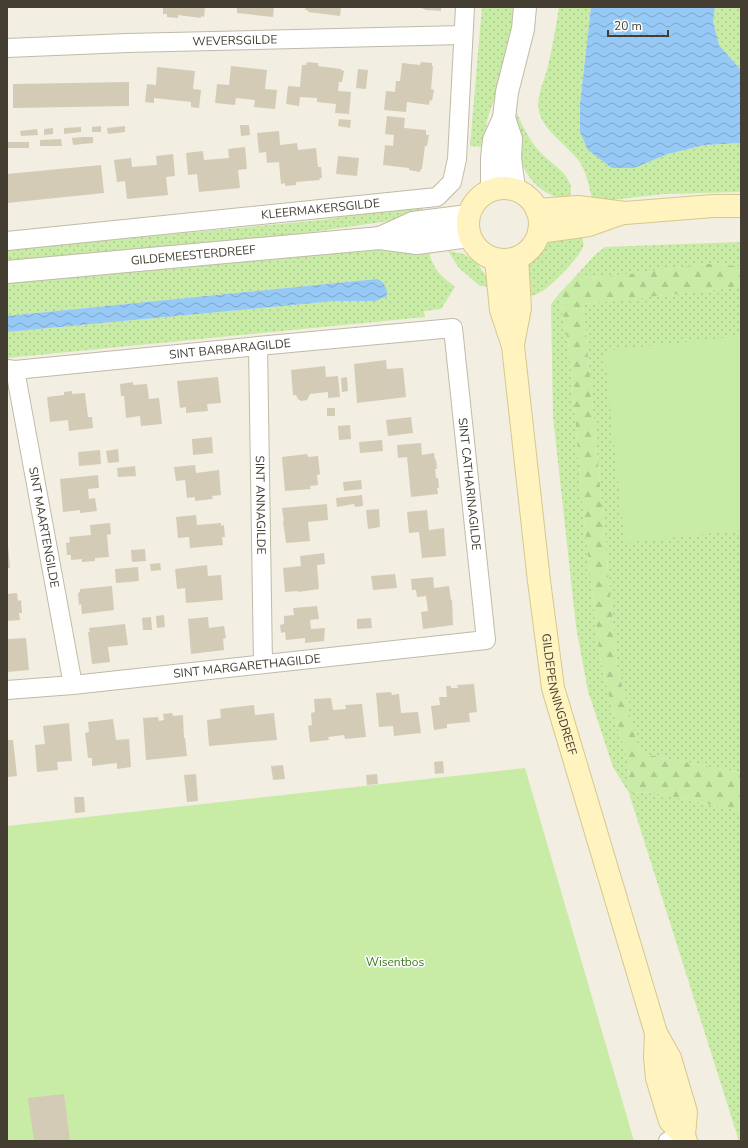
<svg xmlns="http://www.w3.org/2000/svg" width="748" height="1148" viewBox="0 0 748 1148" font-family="'Nunito Sans',sans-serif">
	<defs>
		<pattern id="grass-dots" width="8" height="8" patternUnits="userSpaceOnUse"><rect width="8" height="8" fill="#c8eba6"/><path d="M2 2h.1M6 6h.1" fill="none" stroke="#adcb8f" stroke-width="1.8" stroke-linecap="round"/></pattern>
		<pattern id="forest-firs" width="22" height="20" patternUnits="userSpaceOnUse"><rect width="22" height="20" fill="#c8eba6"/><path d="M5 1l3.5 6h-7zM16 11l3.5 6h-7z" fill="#adcb8f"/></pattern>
		<pattern id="water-waves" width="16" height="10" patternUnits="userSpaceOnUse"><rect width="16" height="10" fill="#97c9f6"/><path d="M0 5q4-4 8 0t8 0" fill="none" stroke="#7da5c8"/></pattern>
	</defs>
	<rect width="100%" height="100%" fill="#f2eee1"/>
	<g fill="url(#grass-dots)">
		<path d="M482 7H516L513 31 500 83 487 120 484 147 470 146Z"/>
		<path d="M559 7H591L580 104 634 168 668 154 705 145 741 143V192L664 194 593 202C590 190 587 175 581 164 570 147 544 132 539 112 536 97 543 84 547 70 552 49 556 28 559 7Z"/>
		<path d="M715 7H741V70L719 45 713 21Z"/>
		<path d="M517 113C523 128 532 145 545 157 554 165 566 172 570 184 572 188 570 195 570 199 529 198 507 149 517 113Z"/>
		<path d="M422 205 423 216 306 233 7 263V250L321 220Z"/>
		<path d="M561 234 580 235C583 239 585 244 582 249 577 260 548 290 537 294 534 295 531 296 528 297L525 267 537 251Z"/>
		<path d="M741 242V267L714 263 607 277 574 278 595 255 605 247Z"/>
		<path d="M428 249C433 269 439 274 455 287L441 309 424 311 425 317 7 358V332L335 301H376L377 279 7 316V282L326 251Z"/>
		<path d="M448 251 464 254 478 264 493 287 480 286 459 268Z"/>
		<path d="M741 287V773L640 753 617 666 583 304Z"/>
		<path d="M559 294 569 348 584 521 600 657 612 709 628 759 629 793 651 792 741 811V1141H739L629 793 613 767 588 691 576 626 553 416 551 304Z"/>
	</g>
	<path fill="url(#forest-firs)" d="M714 263 741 267V287L583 304 617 666 640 753 741 773V811L651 792 629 793 628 759 612 709 600 657 584 521 569 348 559 294 574 278 607 277Z"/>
	<g fill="#c8eba6">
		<path d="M741 336V530L625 543 604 351Z"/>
		<path d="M525 768 634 1141H7V826Z"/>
	</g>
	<g fill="url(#water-waves)">
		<path d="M591 7H715L713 21 719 45 741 70V143L705 145 668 154 634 168H612L588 150 580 132V104Z"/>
		<path d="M377 279C385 282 387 288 387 296L376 301H335L7 332V316Z"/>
	</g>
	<g fill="#d4cbb6">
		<path d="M163 7H205L204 17 201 16V18L178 15V18L167 17V14H163Z"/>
		<path d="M237 7H274L273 17 237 13Z"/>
		<path d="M306 7H341L340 16 308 12V10H305Z"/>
		<path d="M419 7H441V11L426 10Z"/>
		<path d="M307 62 318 63V66L341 69V70L344 71 342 82H339L338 91 351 92 349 114 335 113 336 104 317 102V98L300 97 299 106 286 104 288 86 300 87 302 65H306Z"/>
		<path d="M421 62 432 63V66H433L431 89 434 90 432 101 430 100 429 105 407 102 406 112 384 110 386 91 395 92 396 81H400L402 63 420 65Z"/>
		<path d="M231 66 267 70 265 89 277 90 275 109 254 107 255 100 246 99 236 98 235 105 215 103 217 84 229 85Z"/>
		<path d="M157 67 195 71 193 89 201 90 199 108 191 107V102L154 98V103L145 102 147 84 156 85Z"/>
		<path d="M358 69 368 70 366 89 356 88Z"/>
		<path d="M129 82V106L13 108V84Z"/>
		<path d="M387 116 405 118 404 128 426 130V135H429L427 146H425L422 169H421L420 172 409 170V168L383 165 385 145 393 146 394 135 385 134Z"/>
		<path d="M339 119 351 120 350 128 338 126Z"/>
		<path d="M240 125H249L250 135 241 136Z"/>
		<path d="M101 126V132H92V127Z"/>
		<path d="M125 126V132L108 134 107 128Z"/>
		<path d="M81 127V132L64 134V128Z"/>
		<path d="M53 128V134L44 135V129Z"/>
		<path d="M37 129 38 135 21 136 20 131Z"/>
		<path d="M279 131 280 145 297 143 298 150 316 148 318 167H321L322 178H319L320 180 296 182V185L285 186V183L281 184 279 162 267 163 266 152 259 153 257 133Z"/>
		<path d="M83 137H93V143L73 145 72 138Z"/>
		<path d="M61 139 62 146H40V140Z"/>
		<rect x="8" y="142" width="21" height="6"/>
		<path d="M245 147 247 169 238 170 240 188 199 192 197 174 188 175 186 153 203 151 204 160 229 158 228 149Z"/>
		<path d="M173 154 175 176 166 177 168 195 127 199 125 181 117 182 114 160 131 158 132 167 157 165 156 156Z"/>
		<path d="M338 156 359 158 357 176 336 174Z"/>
		<path d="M101 165 104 193 7 203V174Z"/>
		<path d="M386 360 387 369 403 368 406 397 357 403 354 364Z"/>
		<path d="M325 366 326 377 338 376 340 397 328 398V392L310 394 307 400 301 401 298 399 296 395H293L291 370Z"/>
		<path d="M218 377 221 403 207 404 208 411 186 413V407L180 408 177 381Z"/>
		<path d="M347 377 348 391 342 392 341 378Z"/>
		<path d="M133 382V385L147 384 149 399 159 398 162 424 141 426 140 416 126 418 124 396H121L120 384Z"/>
		<path d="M72 391V394L85 393 88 417H92L93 428 69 431 68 420 50 422 47 397 64 395V392Z"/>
		<rect x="327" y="408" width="8" height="8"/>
		<path d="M411 417 413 433 388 436 386 420Z"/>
		<path d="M350 425 351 439 339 440 338 426Z"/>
		<path d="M212 437 213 453 193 455 192 439Z"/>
		<path d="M382 440 383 451 360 453 359 442Z"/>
		<path d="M421 443 422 455 434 453 435 460 436 459 437 469H435L436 478H438L439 488H437L438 494 411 497 407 457 398 458 397 445Z"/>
		<path d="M118 449 119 462 108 463 106 451Z"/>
		<path d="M100 450 101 464 79 466 78 452Z"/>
		<path d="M307 454 308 457 318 456 320 474 317 475 318 485 310 486 311 489 285 491 282 457Z"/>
		<path d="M195 465 196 473 219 470 221 495 212 496 213 499 195 501V497L187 498 185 480 176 481 174 467Z"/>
		<path d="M135 466 136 476 118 477 117 468Z"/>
		<path d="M98 475 99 488 88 489 89 499 95 498 97 511 80 513V510L63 512 60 479Z"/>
		<path d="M361 480 362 489 344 491 343 482Z"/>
		<path d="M362 495 363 506 355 507 354 504 337 507 336 498Z"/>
		<path d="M327 504 328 520 308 522 310 541 286 543 283 521H284L282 508Z"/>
		<path d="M379 509 380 527 368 529 366 510Z"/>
		<path d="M427 510 429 530 444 528 446 556 422 558 419 532 409 533 407 512Z"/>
		<path d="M196 515 197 525 221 523V526L224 525 225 537H222L223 545 190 548 189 537 178 538 176 517Z"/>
		<path d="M110 523 111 534 107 535 109 557 95 558V561L82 562V559L71 560V555H67L66 543 70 542 69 537 91 535 90 525Z"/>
		<path d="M7 546H8L10 568H7Z"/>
		<path d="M145 549 146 561 132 562 131 550Z"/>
		<path d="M324 553 325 564 317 565 319 589 298 592V591L285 592 283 568 301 566 300 556Z"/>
		<path d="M160 563 161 570 151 571 150 564Z"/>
		<path d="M207 565 208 576 221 575 223 600 186 603 185 588 177 589 175 569Z"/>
		<path d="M138 567 139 581 116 583 115 569Z"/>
		<path d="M395 574 397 588 373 590 371 576Z"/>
		<path d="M433 577 434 588 449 586 451 600H452L453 625 423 629 421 612 428 611 426 596 417 597 416 590H412L411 579Z"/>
		<path d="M112 586 114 610 82 614 81 604 79 605 78 593 80 592V589Z"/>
		<path d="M17 593 18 601 21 600 22 613H19L20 620 7 621V594Z"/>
		<path d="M317 606 319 619 310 620 311 629 325 628 324 641 305 643V638L286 640 285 632 281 633 280 625 284 624V616L294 615 293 608Z"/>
		<path d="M164 615 165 627 157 628 156 616Z"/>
		<path d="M151 617 152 630H143L142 618Z"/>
		<path d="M208 617 209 628 224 626 226 638 223 639 224 650 191 654 188 619Z"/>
		<path d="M371 618 372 628 357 629V619Z"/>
		<path d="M125 624 128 645 108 647 110 662 92 664 88 632H90L89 628Z"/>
		<path d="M26 638 29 670 7 672V639Z"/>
		<path d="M474 684 477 712 469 713 470 722 447 724V728L434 730 431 706 440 705 439 697H447L446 686H451V688H458L457 685Z"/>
		<path d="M391 692 392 695 399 694 401 713 418 712 421 733 394 736 393 726 379 727 376 693Z"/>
		<path d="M331 698 333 710 346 709 345 705 362 704 366 737 345 739 344 735 328 737 329 740 310 742 308 726 312 725 311 713 315 712 314 699Z"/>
		<path d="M254 705 255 715 274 713 277 740 209 746 207 720 221 718 220 709Z"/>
		<path d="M172 713 173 716 183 715 184 738H185L187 756 146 760 143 718 158 717 159 721 164 720 163 714Z"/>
		<path d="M113 719 116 740 129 739 131 767 117 769V763L92 766V758H88L85 733 89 732 88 722Z"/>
		<path d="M69 723 72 761 57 762 58 770 37 772 35 745 45 744 43 726Z"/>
		<path d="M7 740H13L17 776 7 777Z"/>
		<path d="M443 761 444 773 435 774 434 762Z"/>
		<path d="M283 765 285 779 273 780 271 766Z"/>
		<path d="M196 774 198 801 187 802 184 775Z"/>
		<path d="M377 774 378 784 367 785 366 775Z"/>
		<path d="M74 797H84L85 812 75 813Z"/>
		<path d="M64 1094 70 1141H34L28 1098Z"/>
	</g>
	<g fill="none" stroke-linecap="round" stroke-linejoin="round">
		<defs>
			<g id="minor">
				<path id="s1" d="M7 48 127 43 463 35"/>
				<path id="s2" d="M7 241 437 197 452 182 457 159 465 7"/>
				<path id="s3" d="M258 346 263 664"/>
				<path id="s4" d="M7 369 15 370 258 346 453 328 486 640 73 685 7 690"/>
				<path id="s5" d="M15 370 73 685"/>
				<path d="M668 1141 684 1136"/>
			</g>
			<g id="tertiary">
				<path d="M504 118 511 139 510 158 514 189"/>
				<path d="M492 189V158L494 140 504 118 507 92 523 29 525 7"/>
				<path d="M380 238 413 223 468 216"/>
				<path id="s6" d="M7 272 380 238 417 243 469 236"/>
			</g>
			<g id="secondary">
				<circle cx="504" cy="224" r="36"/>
				<path d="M537 210 578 207 625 213 713 206H741"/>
				<path d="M539 232 589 225 620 214"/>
				<path id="s7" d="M496 260 501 310 513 346 539 581 553 688 656 1033 670 1058 686 1112 684 1136 686 1141"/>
				<path d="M513 344 520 308 517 258"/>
				<path d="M656 1034 655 1057 657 1078 670 1121 684 1136"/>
			</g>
		</defs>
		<use href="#minor" stroke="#c1baa6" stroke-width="20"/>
		<use href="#tertiary" stroke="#c1baa6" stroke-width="24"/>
		<use href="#secondary" stroke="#d6c88d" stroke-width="24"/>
		<use href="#minor" stroke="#fff" stroke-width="18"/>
		<use href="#tertiary" stroke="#fff" stroke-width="22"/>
		<use href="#secondary" stroke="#fff3bf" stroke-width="22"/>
	</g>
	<g text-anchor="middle" stroke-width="3" stroke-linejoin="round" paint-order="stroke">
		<g font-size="12" fill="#443e32" stroke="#fff">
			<text dy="4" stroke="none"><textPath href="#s1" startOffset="228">WEVERSGILDE</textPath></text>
			<text dy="4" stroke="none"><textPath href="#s2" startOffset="315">KLEERMAKERSGILDE</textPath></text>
			<text dy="4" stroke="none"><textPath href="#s6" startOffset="187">GILDEMEESTERDREEF</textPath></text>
			<text dy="4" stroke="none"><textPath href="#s4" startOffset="224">SINT BARBARAGILDE</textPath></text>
			<text dy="4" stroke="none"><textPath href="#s4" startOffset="605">SINT CATHARINAGILDE</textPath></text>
			<text dy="4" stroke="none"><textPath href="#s3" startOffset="159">SINT ANNAGILDE</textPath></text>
			<text dy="4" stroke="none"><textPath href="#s5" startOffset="160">SINT MAARTENGILDE</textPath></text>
			<text transform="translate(247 666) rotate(-6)" y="4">SINT MARGARETHAGILDE</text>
			<text dy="4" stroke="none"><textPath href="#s7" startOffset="440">GILDEPENNINGDREEF</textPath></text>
		</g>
		<g font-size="12" fill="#3d7a21" stroke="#fff">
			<text x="395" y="966">Wisentbos</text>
		</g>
	</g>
	<rect width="748" height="1148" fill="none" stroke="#443e32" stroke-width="16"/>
	<path d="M608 30v6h60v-6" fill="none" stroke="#443e32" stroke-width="2"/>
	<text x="614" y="30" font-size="12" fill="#443e32" stroke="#ffffff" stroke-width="3" paint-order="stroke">20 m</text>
</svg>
